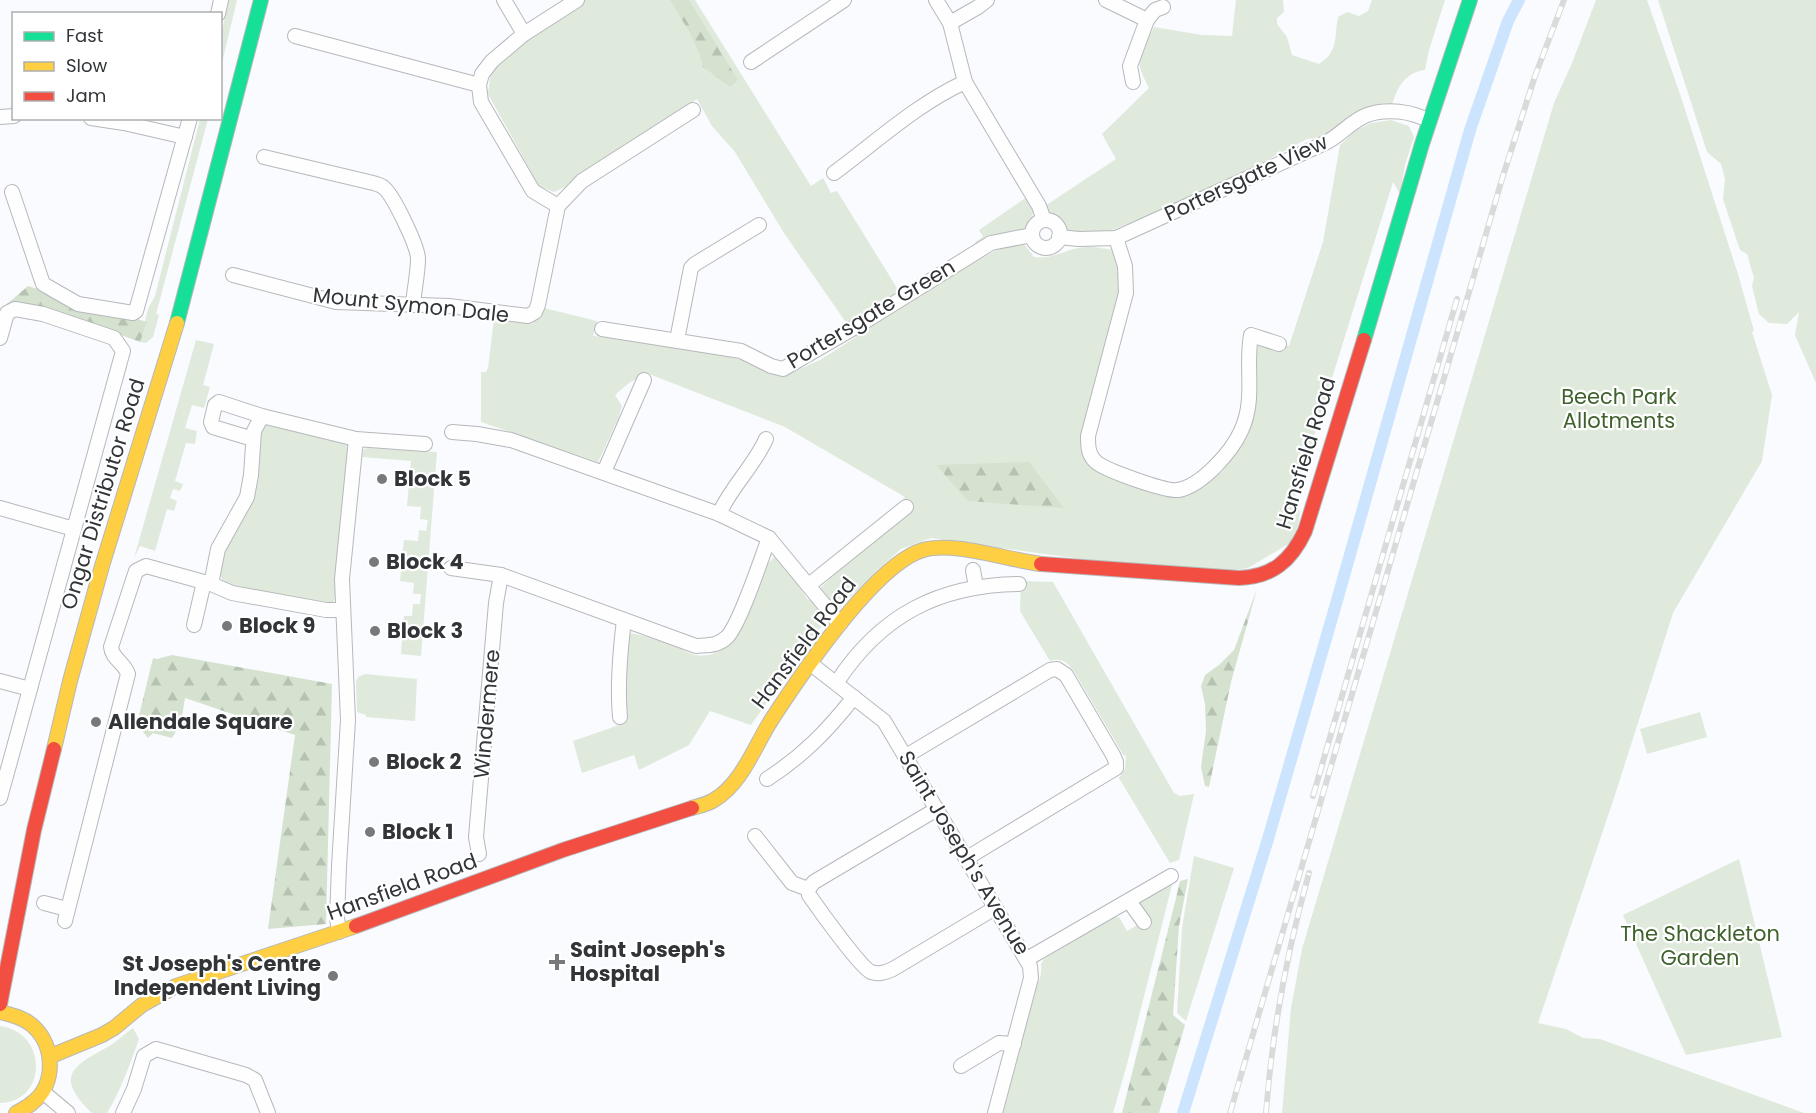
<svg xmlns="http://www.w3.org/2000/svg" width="1816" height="1113" viewBox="0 0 1816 1113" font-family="Poppins,sans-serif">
	<defs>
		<pattern id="forest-firs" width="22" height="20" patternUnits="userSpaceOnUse" patternTransform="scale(1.5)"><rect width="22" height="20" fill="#d4e2cf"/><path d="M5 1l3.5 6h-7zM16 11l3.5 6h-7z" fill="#b6c2b2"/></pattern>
	</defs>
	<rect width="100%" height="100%" fill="#f9fbfe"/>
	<g fill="#dfeadc">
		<path d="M229 0H237L221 67V35Z"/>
		<path d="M582 0H695L811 186 823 178 831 193 837 191 905 301 995 251 1010 246 1024 244 1034 257C1055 260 1069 246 1090 247 1097 247 1106 249 1113 250L1121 274 1113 327 1084 430 1092 466 1194 488 1222 472 1249 421 1257 385 1253 358 1260 341 1275 342 1289 346 1323 242 1340 145 1355 131 1371 123 1391 120 1409 126 1414 137 1405 165 1400 194 1393 182 1294 500 1300 512 1298 526 1290 543 1248 568 1228 571 1081 559 931 538 901 549 876 571 820 628 751 725 710 711 689 745 639 770 634 755 582 773 573 741 625 723C622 693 620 660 631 633 646 636 660 640 675 646 682 649 689 654 696 655 740 662 755 595 767 565L774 557 781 559 808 600 875 535 905 497 785 427 649 374 630 382 615 395 622 406 618 419 598 462 481 422V372H486L488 368 494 319 532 324 544 308 597 321 593 336 681 346 747 361 764 367 777 375 788 374 820 360 856 337 784 233 735 152 712 126 697 99 576 177 565 187 554 192 539 186 488 94 490 78 500 60Z"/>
		<path d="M1236 0H1283L1284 12 1277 18V24L1287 37 1292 55 1319 64C1339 51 1334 38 1338 17L1347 12 1359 16 1368 11 1372 0H1445L1429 50 1425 70C1406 72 1397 87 1392 105L1384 103 1370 107 1339 124 1327 137 1307 139 1208 191 1100 235 1069 231 1055 220 1045 206 1116 159 1102 134 1149 88C1132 56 1139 57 1154 27L1202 35 1232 36Z"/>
		<path d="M1596 0H1647L1680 94 1738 274 1754 331 1752 332 1772 395 1762 461 1673 613 1614 798 1538 1023 1566 1029 1583 1038 1600 1039 1804 1113H1282L1291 1008 1302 949 1554 103 1572 63Z"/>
		<path d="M1658 0H1816V383L1795 335 1799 312 1787 324 1769 323 1759 314 1752 286 1754 278 1747 254 1740 250 1723 199 1725 179 1721 164 1707 152Z"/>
		<path d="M200 119H208L156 314 159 315 153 337 146 343 140 342 148 309 155 296Z"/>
		<path d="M1027 197 1033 212 1031 223 1022 230 996 237 978 247 975 242 983 237 979 230Z"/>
		<path d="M196 340 214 344 203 385 210 387 204 408 192 405 185 428 197 431 195 444 186 443 175 481 183 484 180 491 173 489 170 498 177 501 174 511 167 509 155 551 140 546 134 558Z"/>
		<path d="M270 423 334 438 347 444 349 451 336 590 334 601 330 605 232 587 223 583C211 557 243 521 253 498 264 475 256 451 262 428Z"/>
		<path d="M369 448 437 452 421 656 401 654 404 616H412L413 604H420L421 594H413L414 583 400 581 404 540 418 541 419 530 426 531 428 520 420 519 421 507 407 506 411 461 362 457 364 449Z"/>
		<path d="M1021 581 1053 582 1174 793 1180 796 1194 794 1179 860 1170 863 1119 778 1125 769 1126 755 1124 756 1075 673C1068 663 1062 657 1050 661L1020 611Z"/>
		<path d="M365 674 417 679 415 721 366 717V715L357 712 356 682 358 677Z"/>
		<path d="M1700 712 1707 737 1647 754 1640 729Z"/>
		<path d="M1194 856 1234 868 1186 1021 1177 1013 1182 928Z"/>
		<path d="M1739 859 1782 1037 1686 1055 1623 915Z"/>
		<path d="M1174 877 1127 1064 1113 1113H1003L1035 989C1040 981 1042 974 1041 964L1044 959 1112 918 1119 917 1127 931 1146 920 1139 903 1142 897Z"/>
		<path d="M0 1026C49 1033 47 1102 0 1103Z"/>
		<path d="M133 1028 139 1039C130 1064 121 1090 107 1113H92C58 1080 67 1068 106 1048 116 1043 124 1034 133 1028Z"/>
	</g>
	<g fill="url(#forest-firs)">
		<path d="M670 0H689L738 80 730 87 703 67 700 55 690 33Z"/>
		<path d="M28 286 147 322 140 342C96 326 54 311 7 304Z"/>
		<path d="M1029 462 1064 508 968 501 936 465Z"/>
		<path d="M1257 589 1231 682 1209 787 1205 786 1201 767 1206 731 1205 704 1201 686 1205 675 1219 665 1234 650Z"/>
		<path d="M172 655 332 684 326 924 268 929 295 735 185 698 181 723 172 738 153 733 148 738 137 724 153 658 157 659Z"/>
		<path d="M1188 879 1179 926 1173 1015 1185 1025 1159 1113H1122L1176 898 1180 881Z"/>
	</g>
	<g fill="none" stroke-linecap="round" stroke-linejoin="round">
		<path stroke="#cce4fd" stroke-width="12" d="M1183 1113 1268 839 1338 597 1470 130 1508 21 1519 0"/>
		<defs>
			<g id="street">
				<path d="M504 0 524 34"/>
				<path d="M936 0 950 23 965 82 1039 206 1044 220"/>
				<path d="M1106 0 1147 20"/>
				<path d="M218 14 221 0"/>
				<path d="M950 23 978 7 987 0"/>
				<path d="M295 36 479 85"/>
				<path d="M751 62 844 0"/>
				<path d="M1133 82 1130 66 1147 20 1155 10 1163 7"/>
				<path d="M0 117 14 116"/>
				<path d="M91 118 124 123 185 137"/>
				<path d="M264 157 369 182C373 183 379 184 383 187 393 194 417 245 418 258 418 274 414 290 413 305"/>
				<path d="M834 173C876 142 917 104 965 82"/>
				<path d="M12 192 43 284 78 304 133 313 136 311 190 118"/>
				<path d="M558 206 533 191 481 102 479 85 482 74 492 61 524 34 577 0"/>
				<circle cx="1046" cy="234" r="14"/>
				<path d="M1059 237 1079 239 1116 238C1185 206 1256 175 1325 143 1340 136 1351 121 1367 115 1386 108 1412 111 1429 121"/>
				<path d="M1116 238 1125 266 1126 293 1088 436C1088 446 1088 455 1096 462 1105 470 1166 492 1178 490 1202 486 1232 451 1241 431 1256 400 1245 367 1251 335L1279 344"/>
				<path d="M233 275 336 302 449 306 528 316 535 312 538 305 558 206 582 181 693 110"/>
				<path d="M602 329 741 351 771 366 783 369 864 322 991 243 1032 235"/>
				<path d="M0 338 7 313 15 309 43 314 114 338 123 351 0 798"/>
				<path d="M677 340 691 268 695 264 759 225"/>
				<path d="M452 432 477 434 511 440 719 514 769 538 840 624"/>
				<path d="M253 439 213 427 211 422 215 405 219 402 262 416"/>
				<path d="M604 472 644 380"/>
				<path d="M0 508 74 529"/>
				<path d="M719 514C731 487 754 466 766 439"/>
				<path d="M451 568 501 575 696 646C708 645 718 646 727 637 740 624 761 559 769 538"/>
				<path d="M973 570 976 587"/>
				<path d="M211 584 218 549 247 497 251 475 254 431 262 416 356 439 425 444"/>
				<path d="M809 585 906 507"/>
				<path d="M194 625 204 582"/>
				<path d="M811 664 884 721 1030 966 1031 978 995 1113"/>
				<path d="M0 681 30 689"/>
				<path d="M837 682C881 615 939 585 1019 584"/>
				<path d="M620 717C617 684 620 652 624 620"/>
				<path d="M906 756 1050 670 1057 669 1066 675 1113 755 1116 762V768L967 858"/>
				<path d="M767 779C803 756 828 730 854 697"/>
				<path d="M755 836 792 883 808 889"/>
				<path d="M479 854 476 837 496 603 501 575"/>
				<path d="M808 889 809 895C818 908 860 967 871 972 879 975 886 972 893 969L995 908"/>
				<path d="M808 889 814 882 937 809"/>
				<path d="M1129 901 1144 922"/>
				<path d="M44 903 67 909"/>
				<path d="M65 921 128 674C125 663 112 659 111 647L136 571 146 566 211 584 232 593 326 610H342"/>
				<path d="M339 932 337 918 339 866 348 720 342 579 356 439"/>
				<path d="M1027 959 1171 876"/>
				<path d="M961 1066 999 1043 1014 1044"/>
				<path d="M43 1092 68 1113"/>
				<path d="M123 1113 134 1089 144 1056 156 1049 246 1075 255 1080 268 1113"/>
			</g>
			<g id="fast">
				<path d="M177 323 261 0"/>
				<path d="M1364 340 1422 144 1470 0"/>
			</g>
			<g id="slow">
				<path d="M54 749 70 681 102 566 177 323"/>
				<path d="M692 808C699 806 708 804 714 800 742 784 755 745 772 719 800 676 875 564 923 550 953 541 1008 560 1041 564"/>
				<path d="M0 1012C12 1015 25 1018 34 1027 55 1047 56 1085 32 1103 28 1107 21 1110 16 1113"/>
				<path d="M51 1056 102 1035 114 1028 142 1005 176 986 356 926"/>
			</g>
			<g id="jam">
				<path d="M1041 564 1239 578C1272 577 1291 561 1305 531L1364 340"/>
				<path d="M356 926 563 850 692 808"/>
				<path d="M0 1004 34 830 54 749"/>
			</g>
		</defs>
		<use href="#street" stroke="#b6b8bb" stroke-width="16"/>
		<use href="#fast" stroke="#b6b8bb" stroke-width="16"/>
		<use href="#slow" stroke="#b6b8bb" stroke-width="16"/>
		<use href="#jam" stroke="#b6b8bb" stroke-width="16"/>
		<use href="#street" stroke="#fefeff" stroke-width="14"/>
		<use href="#fast" stroke="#16e098" stroke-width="14"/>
		<use href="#slow" stroke="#ffcf43" stroke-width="14"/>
		<use href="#jam" stroke="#f24e42" stroke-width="14"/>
		<defs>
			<g id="rail">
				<path d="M1313 796 1457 299"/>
				<path d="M1230 1113 1502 179 1535 76 1564 0"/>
				<path d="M1266 1113C1272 1031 1287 952 1309 873"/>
			</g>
		</defs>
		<use href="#rail" stroke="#d9dada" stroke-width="6"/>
		<use href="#rail" stroke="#fff" stroke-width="4" stroke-dasharray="11" stroke-linecap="butt"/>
	</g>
	<g fill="#777a7d" stroke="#fff" stroke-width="2">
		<circle cx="382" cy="479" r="6"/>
		<circle cx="374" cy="562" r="6"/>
		<circle cx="227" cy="626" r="6"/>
		<circle cx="375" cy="631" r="6"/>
		<circle cx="96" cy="722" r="6"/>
		<circle cx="374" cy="762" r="6"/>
		<circle cx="370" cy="832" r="6"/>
		<path d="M554 953h6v6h6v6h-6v6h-6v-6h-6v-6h6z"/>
		<circle cx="333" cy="976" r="6"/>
	</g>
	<g text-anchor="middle" stroke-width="4.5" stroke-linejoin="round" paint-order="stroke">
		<g font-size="21" fill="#313538" stroke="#fff">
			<text transform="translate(1246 178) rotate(-25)" y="7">Portersgate View</text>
			<text transform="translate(411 305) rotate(6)" y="7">Mount Symon Dale</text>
			<text transform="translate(871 314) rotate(-31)" y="7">Portersgate Green</text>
			<text transform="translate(1306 453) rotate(-73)" y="7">Hansfield Road</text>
			<text transform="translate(103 494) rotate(-73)" y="7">Ongar Distributor Road</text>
			<text transform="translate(804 643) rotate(-53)" y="7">Hansfield Road</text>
			<text transform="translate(487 714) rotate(-85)" y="7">Windermere</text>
			<text transform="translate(964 853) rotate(59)" y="7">Saint Joseph's Avenue</text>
			<text transform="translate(402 887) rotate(-20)" y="7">Hansfield Road</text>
		</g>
		<g font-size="21" fill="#3f622d" stroke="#fff">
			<text x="1619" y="404">Beech Park<tspan x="1619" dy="24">Allotments</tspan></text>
			<text x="1700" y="941">The Shackleton<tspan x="1700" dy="24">Garden</tspan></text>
		</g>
		<g font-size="21" font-weight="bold" fill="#313538" stroke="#fff" text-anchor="start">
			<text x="394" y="486">Block 5</text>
			<text x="386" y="569">Block 4</text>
			<text x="239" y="633">Block 9</text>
			<text x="387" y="638">Block 3</text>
			<text x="108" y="729">Allendale Square</text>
			<text x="386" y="769">Block 2</text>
			<text x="382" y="839">Block 1</text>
			<text x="570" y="957">Saint Joseph's<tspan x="570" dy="24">Hospital</tspan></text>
			<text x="321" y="971" text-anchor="end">St Joseph's Centre<tspan x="321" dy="24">Independent Living</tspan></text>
		</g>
	</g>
	<rect x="12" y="12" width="210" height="108" fill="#ffffff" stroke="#adaeaf" stroke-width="1.5"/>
	<rect x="24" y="32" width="30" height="9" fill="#16e098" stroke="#adaeaf" stroke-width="1.5"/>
	<text x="66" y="42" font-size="18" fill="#313538">Fast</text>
	<rect x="24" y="62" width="30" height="9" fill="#ffcf43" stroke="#adaeaf" stroke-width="1.5"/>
	<text x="66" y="72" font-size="18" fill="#313538">Slow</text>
	<rect x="24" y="92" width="30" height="9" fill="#f24e42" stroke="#adaeaf" stroke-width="1.5"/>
	<text x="66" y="102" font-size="18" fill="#313538">Jam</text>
</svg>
